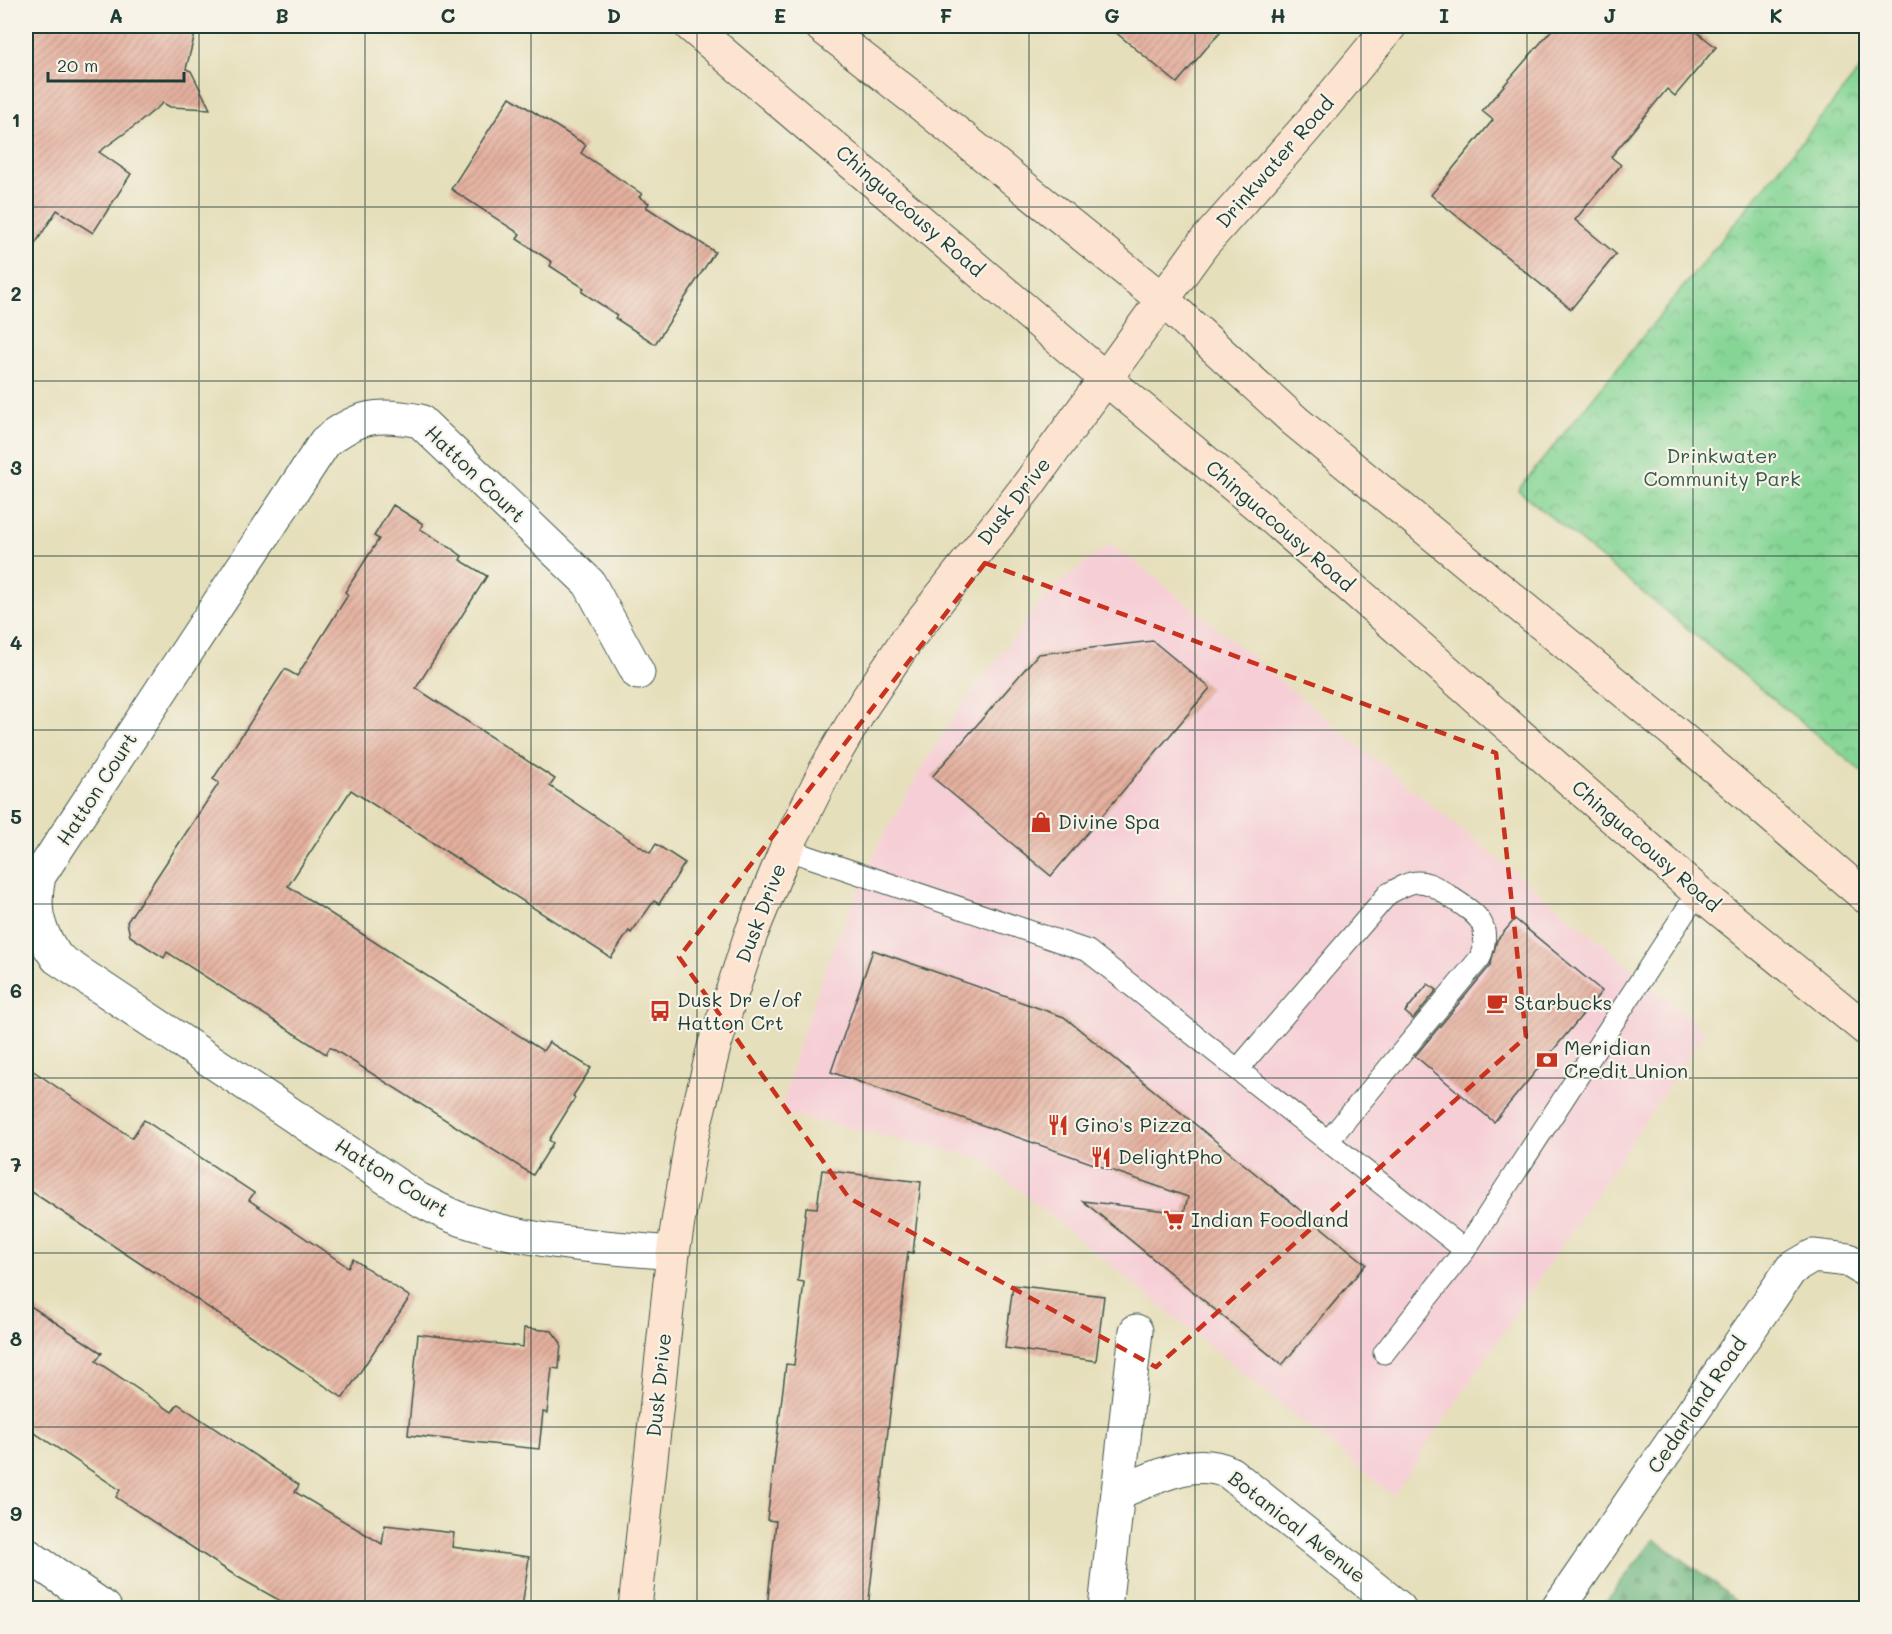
<svg xmlns="http://www.w3.org/2000/svg" width="1892" height="1634" viewBox="0 0 1892 1634" font-family="Mali,sans-serif">
	<defs>
		<pattern id="forest-firs" width="22" height="20" patternUnits="userSpaceOnUse" patternTransform="scale(1.5)"><rect width="22" height="20" fill="#6cb67e"/><path d="M5 1l3.5 6h-7zM16 11l3.5 6h-7z" fill="#589568"/></pattern>
		<pattern id="park-crowns" width="20" height="18" patternUnits="userSpaceOnUse" patternTransform="scale(1.5)"><rect width="20" height="18" fill="#85d595"/><path d="M2 6a3 3 0 1 1 6 0M12 15a3 3 0 1 1 6 0" fill="none" stroke="#6cae7a"/></pattern>
		<pattern id="building-hatch" width="6" height="6" patternUnits="userSpaceOnUse" patternTransform="scale(1.5)"><rect width="6" height="6" fill="#e5b09f"/><path d="M-1 1l2-2M0 6l6-6M5 7l2-2" fill="none" stroke="#b99082"/></pattern>
	</defs>
	<rect width="100%" height="100%" fill="#f7f3e8"/>
	<filter id="ink" filterUnits="userSpaceOnUse"><feTurbulence type="fractalNoise" baseFrequency=".0167" numOctaves="2"/><feDisplacementMap in="SourceGraphic" scale="12" xChannelSelector="R" yChannelSelector="G"/><feConvolveMatrix kernelMatrix="1 2 1 2 8 2 1 2 1" color-interpolation-filters="sRGB"/></filter>
	<filter id="wash" filterUnits="userSpaceOnUse"><feTurbulence type="fractalNoise" baseFrequency=".008" numOctaves="4" result="noise"/><feDisplacementMap in="SourceGraphic" scale="24" xChannelSelector="R" yChannelSelector="G"/><feGaussianBlur stdDeviation="1.35" result="paint"/><feColorMatrix in="noise" values="0 0 0 0 0 0 0 0 0 0 0 0 0 0 0 0 0 1.4 0 .05"/><feComposite in="paint" operator="in"/></filter>
	<g filter="url(#wash)">
		<rect width="100%" height="100%" fill="#e6dfbb"/>
		<path fill="#f6cfd6" d="M1111 545 1155 577 1354 742 1614 953 1705 1032 1393 1496 980 1158 781 1113 795 1057 829 957 878 846 923 765 960 708 1048 593 1091 558Z"/>
		<path fill="url(#forest-firs)" stroke="#467a59" stroke-width="1.5" d="M1654 1539 1711 1580 1743 1608H1609L1605 1603Z"/>
		<path fill="url(#park-crowns)" stroke="#528964" stroke-width="1.5" d="M1866 62V775L1518 490Z"/>
		<g id="blocks">
			<g fill="url(#building-hatch)">
				<path d="M26 26H197L186 69 191 71 210 109 170 107 163 103 140 122 99 152 131 174 93 233 57 210 26 258Z"/>
				<path d="M1108 26H1225L1177 83Z"/>
				<path d="M1555 26H1689L1716 47 1675 96 1667 89 1611 157 1621 165 1575 220 1616 254 1571 309 1431 195 1493 120 1482 111Z"/>
				<path d="M510 97 586 145 581 153 642 194 639 197 649 203 646 207 715 252 655 344 615 318 617 315 582 292 584 288 550 266 552 262 517 239 520 234 451 189Z"/>
				<path d="M393 505 423 524 420 529 451 548 462 556 460 560 487 576 416 688 555 779 550 786 650 853 656 844 685 863 659 904 654 901 631 933 629 931 611 958 351 790 288 886 543 1051 549 1042 591 1068 573 1096 575 1098 549 1140 553 1143 533 1175 330 1047 326 1054 167 952 164 958 130 936 127 922 219 783 213 779 285 669 297 676 348 595 345 592 379 539 374 536Z"/>
				<path d="M1153 641 1210 688 1051 876 932 777 1038 654Z"/>
				<path d="M1515 919 1602 991 1494 1122 1415 1056 1490 966 1497 940Z"/>
				<path d="M873 950 1064 1017 1366 1264 1282 1365 1083 1201 1184 1213 1188 1197 831 1072Z"/>
				<path d="M1428 984 1437 990 1413 1019 1405 1012Z"/>
				<path d="M26 1066 132 1138 144 1120 254 1193 249 1200 348 1267 353 1259 410 1297 343 1398 154 1271 153 1272 26 1188Z"/>
				<path d="M822 1170 921 1182 913 1253 908 1252 868 1608H767L776 1521 767 1520 786 1364 794 1365 804 1282 798 1281 806 1207 817 1208Z"/>
				<path d="M1013 1285 1104 1296 1096 1361 1005 1348Z"/>
				<path d="M26 1303 102 1353 96 1361 172 1412 178 1404 299 1485 295 1492 382 1544 385 1525 454 1533 452 1547 529 1557 522 1608H293L236 1576 126 1504 116 1497 120 1490 26 1427Z"/>
				<path d="M524 1328 552 1331 561 1343 559 1369 552 1368 547 1413 543 1412 539 1449 408 1435 418 1334 523 1347Z"/>
			</g>
		</g>
	</g>
	<g filter="url(#ink)">
		<use href="#blocks" fill-opacity="0" stroke="#3d5548" stroke-width="1.5"/>
		<g fill="none" stroke-linecap="round" stroke-linejoin="round">
			<defs>
				<g id="lane">
					<path d="M786 849 1088 951 1465 1250 1698 892"/>
					<path d="M1238 1069 1388 894C1397 889 1408 882 1418 882 1431 882 1442 891 1452 898 1478 915 1493 924 1480 958L1328 1141"/>
					<path d="M1384 1353 1465 1250"/>
				</g>
				<g id="street">
					<path d="M638 673 589 583 420 421C378 413 359 415 325 442L39 876C32 909 37 930 57 958L418 1199C432 1206 446 1214 460 1219 529 1243 601 1247 673 1253"/>
					<path d="M1119 1492C1154 1479 1193 1455 1230 1473L1399 1608"/>
					<path d="M26 1554 105 1608"/>
					<path d="M1105 1608 1136 1331"/>
					<path d="M1558 1608 1791 1269 1813 1256 1848 1260 1866 1271"/>
				</g>
				<g id="secondary">
					<path d="M691 26 1106 379 1260 507 1698 892 1866 1029"/>
					<path d="M821 26 922 105 1163 300 1295 421 1674 732 1866 897"/>
					<path d="M635 1608 673 1253 692 1136 714 1047 751 934 786 849 826 769 864 704 906 641 1026 488 1203 244 1306 128 1390 26"/>
				</g>
			</defs>
			<use href="#lane" stroke="#3d5548" stroke-width="23"/>
			<use href="#street" stroke="#3d5548" stroke-width="35"/>
			<use href="#secondary" stroke="#3d5548" stroke-width="35"/>
			<use href="#lane" stroke="#fff" stroke-width="21"/>
			<use href="#street" stroke="#fff" stroke-width="33"/>
			<use href="#secondary" stroke="#fde4d0" stroke-width="33"/>
		</g>
	</g>
	<path fill="none" stroke="#c8321e" stroke-width="4.5" stroke-dasharray="12 8" stroke-linejoin="round" d="M985 563 1496 753 1526 1037 1156 1367 849 1198 679 957Z"/>
	<path fill="none" stroke="#1f3d34" stroke-width="1.5" stroke-opacity="0.55" d="M199 26V1608M365 26V1608M531 26V1608M697 26V1608M863 26V1608M1029 26V1608M1195 26V1608M1361 26V1608M1527 26V1608M1693 26V1608M26 207H1866M26 381H1866M26 556H1866M26 730H1866M26 904H1866M26 1078H1866M26 1253H1866M26 1427H1866"/>
	<defs>
		<symbol id="shop-bare" viewBox="-9 -9 18 18"><path d="M-5-2.5h2.3a2.7 3.5 0 0 1 5.4 0H5L5.5 6h-11ZM-1.5-2.5h3a1.5 2.3 0 0 0-3 0Z" fill="#c8321e" stroke="#f7f3e8" stroke-width="2.5" paint-order="stroke"/></symbol>
		<symbol id="cafe-bare" viewBox="-9 -9 18 18"><path d="M-5.5-4.5H6V0H3Q3 3.5 0 3.5H-2.5Q-5.5 3.5-5.5 0ZM3-3.2v2h1.7v-2ZM-6 4.5H4V6H-6Z" fill="#c8321e" stroke="#f7f3e8" stroke-width="2.5" paint-order="stroke"/></symbol>
		<symbol id="bus-bare" viewBox="-9 -9 18 18"><path d="M-5-6H5V4H4V6H2V4H-2V6H-4V4H-5ZM-3.5-4V0h7V-4ZM-3.5 1.2v1.5H-2V1.2ZM2 1.2v1.5H3.5V1.2Z" fill="#c8321e" stroke="#f7f3e8" stroke-width="2.5" paint-order="stroke"/></symbol>
		<symbol id="bank-bare" viewBox="-9 -9 18 18"><path d="M-6-4H6V4H-6ZM0-2.3a2.3 2.3 0 1 0 0 4.6a2.3 2.3 0 1 0 0-4.6Z" fill="#c8321e" stroke="#f7f3e8" stroke-width="2.5" paint-order="stroke"/></symbol>
		<symbol id="restaurant-bare" viewBox="-9 -9 18 18"><path d="M-5-6h1v4h1v-4h1v4h1v-4h1v5L-1.5 .5V6h-2V.5L-5-1ZM5-6V6H3V1.5H1.5Q1.5-4 5-6Z" fill="#c8321e" stroke="#f7f3e8" stroke-width="2.5" paint-order="stroke"/></symbol>
		<symbol id="supermarket-bare" viewBox="-9 -9 18 18"><path d="M-6-5.5h2.5l.6 2H6L4.5 2H-2.5L-4.4-4H-6ZM-1.5 3.2a1.3 1.3 0 1 0 .1 0ZM3 3.2a1.3 1.3 0 1 0 .1 0Z" fill="#c8321e" stroke="#f7f3e8" stroke-width="2.5" paint-order="stroke"/></symbol>
	</defs>
	<g fill-rule="evenodd">
		<use href="#shop-bare" x="1026" y="807" width="30" height="30"/>
		<use href="#cafe-bare" x="1482" y="988" width="30" height="30"/>
		<use href="#bus-bare" x="645" y="996" width="30" height="30"/>
		<use href="#bank-bare" x="1532" y="1045" width="30" height="30"/>
		<use href="#restaurant-bare" x="1043" y="1110" width="30" height="30"/>
		<use href="#restaurant-bare" x="1086" y="1142" width="30" height="30"/>
		<use href="#supermarket-bare" x="1159" y="1205" width="30" height="30"/>
	</g>
	<g text-anchor="middle" stroke-width="4.5" stroke-linejoin="round" paint-order="stroke">
		<g font-size="20" fill="#1f3d34" stroke="#f7f3e8">
			<text transform="translate(1275 162) rotate(-49)" y="7">Drinkwater Road</text>
			<text transform="translate(910 211) rotate(41)" y="7">Chinguacousy Road</text>
			<text transform="translate(475 474) rotate(44)" y="7">Hatton Court</text>
			<text transform="translate(1014 501) rotate(-52)" y="7">Dusk Drive</text>
			<text transform="translate(1280 526) rotate(41)" y="7">Chinguacousy Road</text>
			<text transform="translate(97 789) rotate(-57)" y="7">Hatton Court</text>
			<text transform="translate(1646 846) rotate(41)" y="7">Chinguacousy Road</text>
			<text transform="translate(761 913) rotate(-69)" y="7">Dusk Drive</text>
			<text transform="translate(392 1178) rotate(32)" y="7">Hatton Court</text>
			<text transform="translate(659 1385) rotate(-84)" y="7">Dusk Drive</text>
			<text transform="translate(1697 1405) rotate(-56)" y="7">Cedarland Road</text>
			<text transform="translate(1297 1527) rotate(38)" y="7">Botanical Avenue</text>
		</g>
		<g font-size="20" fill="#335b47" stroke="#f7f3e8">
			<text x="1722" y="463">Drinkwater<tspan x="1722" dy="23">Community Park</tspan></text>
		</g>
		<g font-size="20" fill="#1f3d34" stroke="#f7f3e8" text-anchor="start">
			<text x="1058" y="829">Divine Spa</text>
			<text x="677" y="1007">Dusk Dr e/of<tspan x="677" dy="23">Hatton Crt</tspan></text>
			<text x="1514" y="1010">Starbucks</text>
			<text x="1564" y="1055">Meridian<tspan x="1564" dy="23">Credit Union</tspan></text>
			<text x="1075" y="1132">Gino's Pizza</text>
			<text x="1118" y="1164">DelightPho</text>
			<text x="1191" y="1227">Indian Foodland</text>
		</g>
	</g>
	<rect width="1892" height="1634" fill="none" stroke="#f7f3e8" stroke-width="66"/>
	<path d="M48 72v9h136v-9" fill="none" stroke="#1f3d34" stroke-width="3"/>
	<text x="57" y="72" font-size="18" fill="#1f3d34" stroke="#f7f3e8" stroke-width="4.5" paint-order="stroke">20 m</text>
	<rect x="33" y="33" width="1826" height="1568" fill="none" stroke="#1f3d34" stroke-width="2"/>
	<g font-size="20" text-anchor="middle" font-weight="bold" fill="#1f3d34">
		<text x="116" y="23">A</text>
		<text x="282" y="23">B</text>
		<text x="448" y="23">C</text>
		<text x="614" y="23">D</text>
		<text x="780" y="23">E</text>
		<text x="946" y="23">F</text>
		<text x="1112" y="23">G</text>
		<text x="1278" y="23">H</text>
		<text x="1444" y="23">I</text>
		<text x="1610" y="23">J</text>
		<text x="1776" y="23">K</text>
		<text x="16" y="127">1</text>
		<text x="16" y="301">2</text>
		<text x="16" y="475">3</text>
		<text x="16" y="650">4</text>
		<text x="16" y="824">5</text>
		<text x="16" y="998">6</text>
		<text x="16" y="1172">7</text>
		<text x="16" y="1346">8</text>
		<text x="16" y="1521">9</text>
	</g>
</svg>
